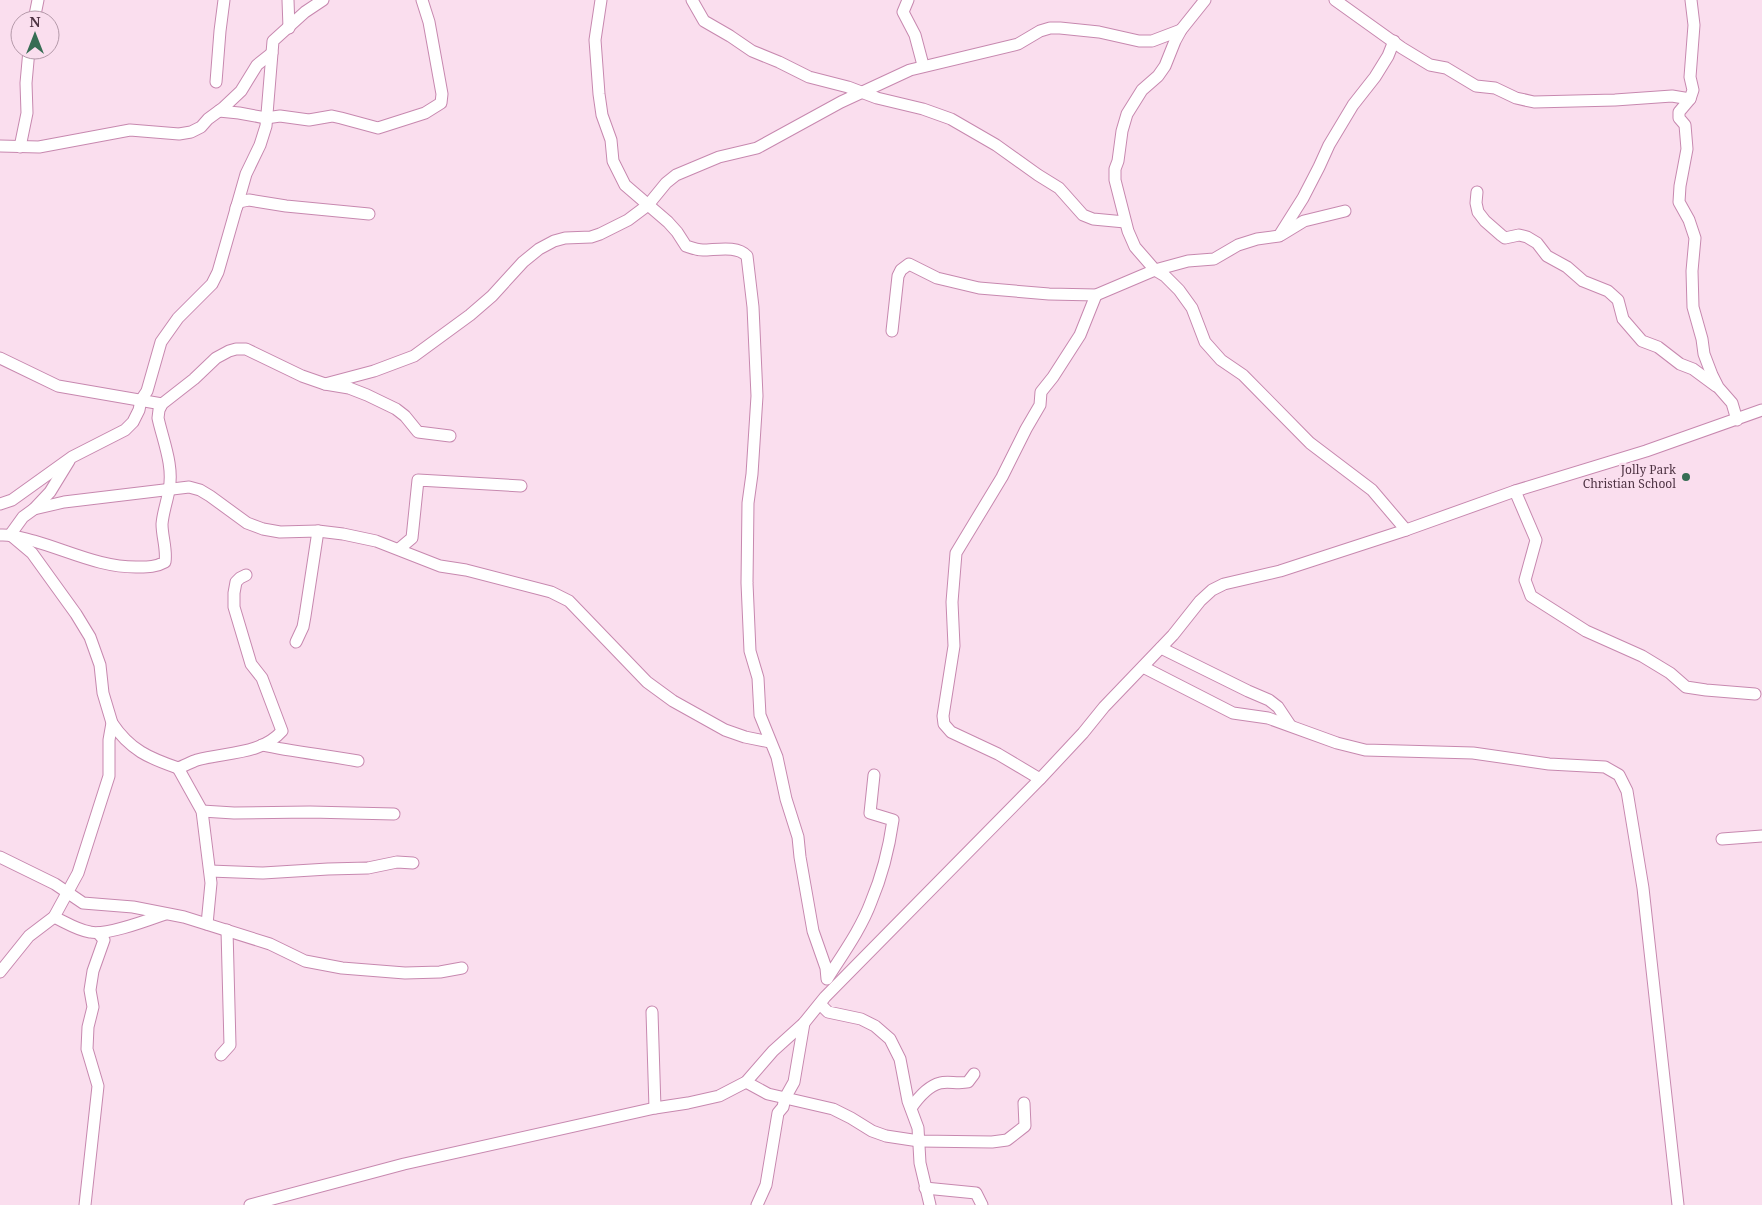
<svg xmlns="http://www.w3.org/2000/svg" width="1762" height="1205" viewBox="0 0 1762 1205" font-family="'Noto Serif',serif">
	<rect width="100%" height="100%" fill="#fadeee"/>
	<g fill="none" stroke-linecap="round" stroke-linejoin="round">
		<defs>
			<g id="minor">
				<path d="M288 0 289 28"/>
				<path d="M601 0 595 40 599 94 602 115 611 140 613 161 625 185 668 222 677 232 686 246C692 248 697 250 703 250 716 250 737 245 747 256L753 307 757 396 752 474 748 503 747 583 750 651 758 678 760 715 777 757 786 799 798 837 800 857 813 931 826 968 827 979C842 955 861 929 871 902 882 876 889 848 893 820L870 813 874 775"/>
				<path d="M692 0 704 21 730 36 752 51 779 62 809 77 848 87 877 98 923 109 951 119 996 145 1038 175 1059 188 1083 215 1093 219 1125 222"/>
				<path d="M908 0 903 12 915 35 923 65"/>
				<path d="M1205 0 1181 30 1175 41 1165 66 1158 76 1142 90 1127 114 1122 131 1118 161 1115 169V180L1128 231 1135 247 1155 270 1165 276 1179 290 1192 308 1205 342 1221 360 1243 375 1310 443 1372 490 1406 530"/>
				<path d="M1335 0 1402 48 1430 65 1446 68 1476 86 1495 88 1516 98 1534 102 1615 100 1672 96 1690 99"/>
				<path d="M1691 0 1694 25 1690 77 1693 90 1690 99 1679 112V118L1685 125 1687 149 1680 186 1679 202 1689 220 1695 238 1692 271 1693 307 1702 339 1704 354 1712 375 1718 387 1732 403 1737 420"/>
				<path d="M34 20 38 0"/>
				<path d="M216 82 220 31 224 0"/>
				<path d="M219 111 239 113 266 118 280 116 309 120 332 116 341 118 378 128 425 113 441 103 442 94 429 22 422 0"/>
				<path d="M0 146 39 147 130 130 179 134 191 132 201 127 208 119 223 108 241 91 257 65 272 53"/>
				<path d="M20 147 27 113 26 83 29 50"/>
				<path d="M1477 192 1476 203 1478 212 1485 221 1501 235 1505 238 1519 235 1527 237 1537 243 1547 256 1567 267 1583 281 1608 291 1618 300 1623 319 1642 341 1658 347 1680 364 1693 369 1716 386"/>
				<path d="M236 208 239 202 249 200 286 206 369 214"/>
				<path d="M1281 235 1304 221 1345 211"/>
				<path d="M892 331 898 276 901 270 909 264 937 278 979 288 1049 294 1096 295 1155 270 1188 261 1214 259 1238 245 1257 239 1279 236 1303 198 1319 167 1329 145 1353 105 1375 77 1388 56 1394 41"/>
				<path d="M0 358 58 386 162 404"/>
				<path d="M325 384 374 371 414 356 470 315 492 296 523 262 539 249 554 241 565 238 591 237 600 234 628 220 648 205 666 183 676 175 719 157 757 148 841 102 910 70 1018 44 1040 31 1050 28H1060L1099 32 1139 41H1152L1181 30"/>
				<path d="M1515 491 1536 540 1525 580 1531 596 1586 631 1642 656 1670 673 1686 687 1706 690 1755 694"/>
				<path d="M0 504 12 500 72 457 125 430 133 422 139 410 141 400 147 391 161 342 178 318 212 284 218 272 246 174 260 145 266 126 273 41 305 12 323 0"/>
				<path d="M34 509 64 502 189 487 200 490 210 496 247 523 263 529 280 532 318 531 343 534 376 541 440 566 466 570 551 592 569 601 647 682 673 701 725 730 745 737 770 742"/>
				<path d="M0 535C12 534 22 538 34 541 69 551 102 568 139 567 148 567 156 567 165 562 167 549 162 537 162 524 163 512 167 502 169 490 174 466 163 441 158 418L159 410 162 404 194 379 216 358 229 351 236 349H246L302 376 325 384 349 388 367 395 396 409 405 416 418 432 450 436"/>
				<path d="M10 535 23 517 34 509 50 492 69 461"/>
				<path d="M399 549 412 538 418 480 521 486"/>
				<path d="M296 642 303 627 305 616 318 531"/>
				<path d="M1161 648 1248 691 1269 700 1278 707 1290 725"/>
				<path d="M1143 667 1233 713 1268 718 1337 743 1365 750 1473 753 1549 764 1605 767 1619 775 1627 791 1643 888 1678 1205"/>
				<path d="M112 723C130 750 149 758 178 768 184 766 191 762 197 760 225 752 261 755 282 731L262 678 251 664 234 607V593L236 582 240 578 246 575"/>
				<path d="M262 745C294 752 326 755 358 761"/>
				<path d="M178 768 202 811 211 883 207 924"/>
				<path d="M1040 779 998 754 951 732 944 724 943 716 954 646 952 602 956 553 1002 477 1026 429 1040 405 1041 392 1053 377 1080 335 1096 295"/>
				<path d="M202 811 234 813 310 812 394 814"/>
				<path d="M1722 839 1762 836"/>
				<path d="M0 857 55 884 83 903 133 907 184 917 270 944 305 961 342 968 405 973 440 972 462 968"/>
				<path d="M210 871 263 873 328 869 368 868 397 862 413 863"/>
				<path d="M54 917C65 922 77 930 90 932 106 936 148 920 165 914"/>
				<path d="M0 972 29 936 54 917 78 873 109 776V740L112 723 103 693 100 665 90 637 76 614 32 553 13 537"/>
				<path d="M820 1004 828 1012 861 1019 875 1026 890 1039 900 1059 908 1101 918 1128 920 1163 930 1205"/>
				<path d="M652 1012 655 1108"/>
				<path d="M221 1055 230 1045 227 930"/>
				<path d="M746 1082 768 1094 833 1109 851 1118 872 1131 886 1136 919 1141 992 1142 1007 1140 1025 1126 1024 1103"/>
				<path d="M911 1108C918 1098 928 1086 940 1083 947 1081 959 1084 968 1082L974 1074"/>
				<path d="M925 1188 976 1193 982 1205"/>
				<path d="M85 1205 98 1086 87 1049 88 1027 93 1007 90 990 93 971 104 940 98 933"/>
				<path d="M250 1205 404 1164 655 1108 688 1103 719 1096 746 1082 773 1051 804 1023 825 997 1040 779 1083 733 1104 707 1173 635 1200 601 1212 590 1224 584 1280 571 1406 530 1515 491 1646 451 1762 410"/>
				<path d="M757 1205 766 1185 778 1113 783 1107 785 1098 794 1082 804 1023"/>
			</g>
		</defs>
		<use href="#minor" stroke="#c788af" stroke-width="13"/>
		<use href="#minor" stroke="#fff" stroke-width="11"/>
	</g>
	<circle fill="#366d54" stroke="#fadeee" stroke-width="2" cx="1686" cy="477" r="5"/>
	<g text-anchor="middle" stroke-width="4.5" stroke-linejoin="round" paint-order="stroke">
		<g font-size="12" fill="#4e3343" stroke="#fadeee" text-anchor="end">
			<text x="1676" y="474">Jolly Park<tspan x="1676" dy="14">Christian School</tspan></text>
		</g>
	</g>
	<g transform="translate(35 35)"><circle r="24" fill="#fadeee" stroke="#b59aaa"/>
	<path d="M0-4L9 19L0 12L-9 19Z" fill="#366d54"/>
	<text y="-8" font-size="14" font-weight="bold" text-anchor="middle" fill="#4e3343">N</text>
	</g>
</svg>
